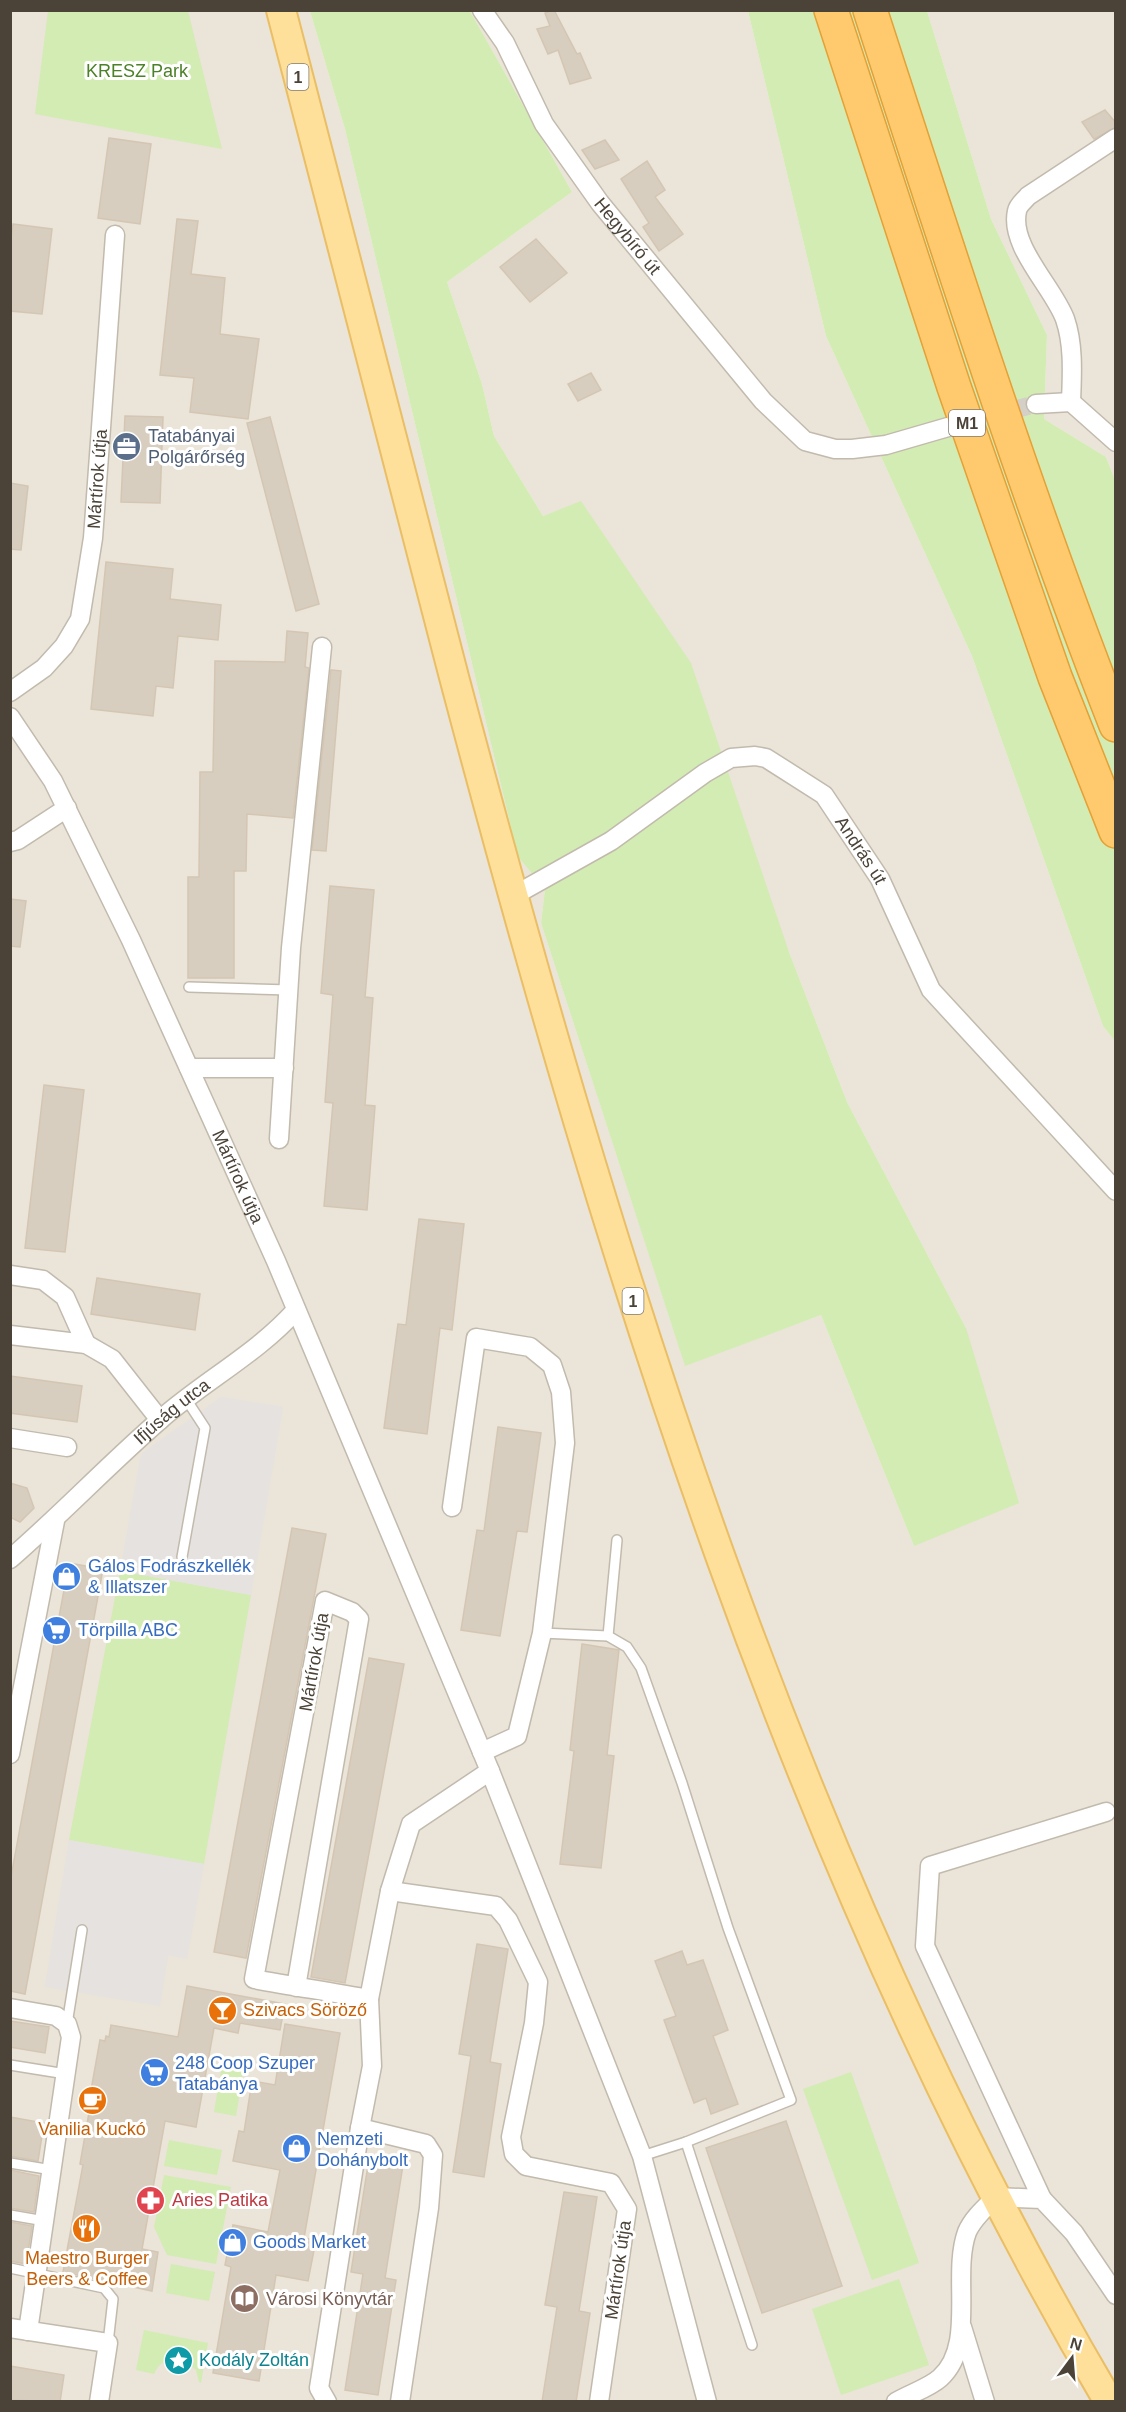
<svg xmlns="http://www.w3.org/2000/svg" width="1126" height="2412" viewBox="0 0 1126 2412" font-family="Arial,sans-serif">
	<rect width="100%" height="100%" fill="#f6f2eb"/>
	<g fill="#eae4d9">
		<path d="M11 11H310L345 129 518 857 545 889 541 923 685 1365 821 1315 914 1546 966 1328 847 1102 789 952 581 502 543 516 494 436 482 384 447 282 572 192 471 13 468 11H748L826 336 972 656 1103 1026 1115 1041V2401L11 2402Z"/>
		<path d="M927 11H1115V480L1106 457 1044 419 1047 335 991 219Z"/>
	</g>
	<g fill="#d3ecb3">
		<path d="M468 10 471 13 572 192 447 282 482 384 494 436 543 516 581 501 691 663 789 952 847 1102 966 1328 1019 1503 914 1546 821 1315 685 1366 541 923 545 889 518 857 345 129 310 11Z"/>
		<path d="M48 11H188L222 149 35 114Z"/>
		<path d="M748 11H927L991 219 1047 335 1044 419 1106 457 1115 480V1041L1103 1026 972 656 826 336Z"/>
		<path d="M120 1571 251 1595 204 1864 69 1840Z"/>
		<path d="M223 2059 245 2062 236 2116 214 2112Z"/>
		<path d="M851 2072 919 2263 872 2280 803 2089Z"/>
		<path d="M169 2140 222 2150 217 2175 164 2166Z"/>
		<path d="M164 2175 231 2187 216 2264 167 2255 154 2227Z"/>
		<path d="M171 2264 215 2272 209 2301 166 2293Z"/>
		<path d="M899 2279 929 2365 841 2395 812 2309Z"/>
		<path d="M144 2330 208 2343 201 2383 199 2382 196 2370 184 2359C171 2357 159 2361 154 2374L136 2370Z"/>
	</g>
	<g fill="#e5e2df">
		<path d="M221 1397 283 1407 251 1595 120 1571 141 1454Z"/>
		<path d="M69 1840 204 1864 187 1959 168 1955 160 2006 45 1987Z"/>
	</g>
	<g fill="#d8cec0" stroke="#d4c6b2" stroke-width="1.5">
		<path d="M551 10H554L577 54 580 53 591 78 570 84 558 50 548 54 537 29 550 26 545 13Z"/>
		<path d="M1105 110 1116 123V127L1094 139 1082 122Z"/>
		<path d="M109 138 151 144 140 224 98 218Z"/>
		<path d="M605 140 619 160 595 169 582 150Z"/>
		<path d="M647 161 665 190 655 197 683 234 659 251 643 227 649 223 621 179Z"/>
		<path d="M177 219 198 221 191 274 225 278 220 334 259 339 248 419 190 412 194 378 160 375Z"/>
		<path d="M13 224 52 229 42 314 10 311V245Z"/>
		<path d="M536 239 567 273 530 302 500 267Z"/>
		<path d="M591 373 601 390 578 401 568 384Z"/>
		<path d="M125 416 163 417 160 503 121 502Z"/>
		<path d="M270 417 319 604 296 611 247 423Z"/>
		<path d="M10 483 28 486 21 550 10 549Z"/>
		<path d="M106 562 173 569 170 599 221 605 218 640 178 636 173 688 156 686 153 716 91 709Z"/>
		<path d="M287 631 308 633 305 667 309 668 293 818 247 814 246 871H234V978H188V877H199L200 772H213L215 661 285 662Z"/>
		<path d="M331 670 341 671 326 851 312 850Z"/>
		<path d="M330 886 374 890 365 997 373 998 365 1105 375 1106 367 1210 324 1206 333 1103 325 1102 333 995 321 993Z"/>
		<path d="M10 899 26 901 20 947 10 946Z"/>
		<path d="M44 1085 84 1090 65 1252 25 1248Z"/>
		<path d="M419 1219 464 1224 452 1330 440 1328 427 1434 384 1428 398 1324 406 1325Z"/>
		<path d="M97 1278 200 1294 195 1330 91 1314Z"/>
		<path d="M10 1376 82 1386 77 1422 10 1413Z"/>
		<path d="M498 1427 541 1433 527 1532 517 1531 500 1636 461 1630 477 1530 484 1531Z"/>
		<path d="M10 1483 27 1488 34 1508 20 1522 10 1517Z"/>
		<path d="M292 1528 326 1534 246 1958 214 1952Z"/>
		<path d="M69 1563 103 1569 25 1994 10 1991V1882Z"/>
		<path d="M582 1644 619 1650 607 1755 614 1756 601 1868 560 1864 574 1751 570 1750Z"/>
		<path d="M369 1658 404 1664 345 1983 311 1977Z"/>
		<path d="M477 1944 508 1949 490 2062 501 2064 484 2177 453 2172 471 2056 459 2054Z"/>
		<path d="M682 1951 687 1965 703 1960 728 2030 713 2036 738 2104 711 2114 706 2098 694 2103 664 2020 676 2016 655 1961Z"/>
		<path d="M187 1986 285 2004 280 2030 240 2023 238 2033 214 2028 196 2127 165 2121 142 2249 158 2252 152 2291 63 2272 83 2165 80 2164 90 2107H88L100 2040 105 2041 106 2036 109 2037 111 2025 178 2037Z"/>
		<path d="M10 2021 49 2027 45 2053 10 2047Z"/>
		<path d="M285 2024 340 2033 304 2238 316 2240 308 2281 276 2275 259 2381 213 2373 231 2267 225 2265 233 2225 268 2232 280 2170 233 2161 239 2131 244 2132 252 2081 275 2085Z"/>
		<path d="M10 2117 44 2123 38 2161 10 2156Z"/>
		<path d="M786 2121 842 2286 762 2313 706 2148Z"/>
		<path d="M369 2159 403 2165 385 2278 396 2280 378 2395 345 2390 363 2274 351 2272Z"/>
		<path d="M10 2170 39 2176 34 2212 10 2208Z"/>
		<path d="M564 2192 597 2197 579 2311 590 2313 576 2402H542L557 2307 545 2305Z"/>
		<path d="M10 2222 32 2226 26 2264 10 2261Z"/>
		<path d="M10 2366 64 2375 60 2402 10 2400Z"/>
	</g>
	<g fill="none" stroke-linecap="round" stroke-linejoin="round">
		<path stroke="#d4cfc7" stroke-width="18" stroke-dasharray="18 9" stroke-linecap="butt" d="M959 424 1036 404"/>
		<defs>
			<g id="service">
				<path d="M189 987 289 990"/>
				<path d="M182 1557 205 1428 186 1399"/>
				<path d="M542 1633 608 1636 627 1647 641 1668 682 1783 728 1928 791 2100 686 2142 642 2156"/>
				<path d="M608 1636 617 1540"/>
				<path d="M67 2024 82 1930"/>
				<path d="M10 2065 66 2074"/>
				<path d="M686 2142 752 2345"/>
				<path d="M10 2163 52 2170"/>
				<path d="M10 2215 45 2221"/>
				<path d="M10 2268 104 2288 113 2299 108 2343"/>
			</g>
			<g id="minor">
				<path id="s1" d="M482 10 505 43 544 124 600 203 763 401 805 441 835 449H852L886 445 955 425"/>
				<path d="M1071 402C1072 375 1074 345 1065 319 1053 287 1009 246 1017 211 1018 205 1024 201 1028 196L1116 138"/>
				<path d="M1071 402 1116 442"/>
				<path d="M1036 404 1071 402"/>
				<path id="s2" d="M10 692 44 668 64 646 80 619 93 538 115 235"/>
				<path id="s3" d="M10 717 53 781 131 940 276 1261 490 1771 642 2156 707 2402"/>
				<path d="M10 842 18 840 67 808"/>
				<path id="s4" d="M513 896 611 841 705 773 731 758 755 756 766 758 824 795 880 879 931 990 1116 1191"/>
				<path d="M189 1068H284"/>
				<path d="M279 1139 291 948 322 647"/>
				<path d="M10 1275 43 1280 65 1297 86 1344"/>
				<path d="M10 1335 86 1344 112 1359 160 1420"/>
				<path d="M10 1438 67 1447"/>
				<path d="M452 1507 476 1338 530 1347 552 1365 561 1392 565 1443 542 1633 517 1736 482 1752"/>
				<path id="s5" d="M10 1559C62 1514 109 1464 161 1419 204 1381 258 1353 296 1310"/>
				<path d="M10 1754 55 1521"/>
				<path d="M390 1891 496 1906 508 1920 538 1982 534 2023 511 2137 514 2154 526 2166 611 2183 627 2209 599 2402"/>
				<path d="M296 1987 359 1619 352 1612 325 1601 254 1979C292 1986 331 1992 369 1999"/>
				<path d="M10 2008 56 2016 67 2024 71 2037 28 2331"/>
				<path d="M360 2128 426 2144 433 2155 429 2208 400 2402"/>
				<path d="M1042 2199 925 1946 930 1866 1106 1812"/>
				<path d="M962 2327 985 2402"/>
				<path d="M10 2328 108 2343 99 2402"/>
				<path d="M327 2402 319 2388 360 2128 372 2066 369 1999 390 1891 411 1824 490 1771"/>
				<path d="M896 2402C909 2394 929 2388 940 2378 977 2345 951 2276 967 2232 973 2218 986 2207 996 2197L1042 2199 1074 2233 1116 2295"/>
			</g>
			<path id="primary" d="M281 10C338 233 396 455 454 677 612 1273 794 1868 1109 2402"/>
			<g id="motorway">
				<path d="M831 10 954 387 1055 677 1116 831"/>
				<path d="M870 10C948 250 1024 490 1116 725"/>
			</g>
		</defs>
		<use href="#service" stroke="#c2baad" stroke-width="12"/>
		<use href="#minor" stroke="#c2baad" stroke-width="21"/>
		<use href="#primary" stroke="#eabe65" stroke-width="32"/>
		<use href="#motorway" stroke="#e5a036" stroke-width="36"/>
		<use href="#service" stroke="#fff" stroke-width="9"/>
		<use href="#minor" stroke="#fff" stroke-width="18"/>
		<use href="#primary" stroke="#ffe09b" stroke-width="28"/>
		<use href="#motorway" stroke="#ffca6d" stroke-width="33"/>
	</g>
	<defs>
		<symbol id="office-disc" viewBox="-11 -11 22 22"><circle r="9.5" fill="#5c6f8a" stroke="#fff"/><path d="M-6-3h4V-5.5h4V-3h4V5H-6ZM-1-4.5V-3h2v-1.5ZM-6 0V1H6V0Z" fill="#fff"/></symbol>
		<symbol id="shop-disc" viewBox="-11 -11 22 22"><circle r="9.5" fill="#3f7fe0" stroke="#fff"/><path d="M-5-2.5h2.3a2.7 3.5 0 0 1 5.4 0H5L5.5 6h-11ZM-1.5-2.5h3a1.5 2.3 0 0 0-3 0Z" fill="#fff"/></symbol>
		<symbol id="supermarket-disc" viewBox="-11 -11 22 22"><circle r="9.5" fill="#3f7fe0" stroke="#fff"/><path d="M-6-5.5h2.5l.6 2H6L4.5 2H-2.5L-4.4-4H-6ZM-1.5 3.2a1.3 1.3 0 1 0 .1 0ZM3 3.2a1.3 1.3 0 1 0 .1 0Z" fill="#fff"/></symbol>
		<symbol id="bar-disc" viewBox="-11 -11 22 22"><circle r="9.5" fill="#e8710a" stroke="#fff"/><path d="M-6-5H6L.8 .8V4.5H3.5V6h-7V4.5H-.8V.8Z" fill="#fff"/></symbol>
		<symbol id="cafe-disc" viewBox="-11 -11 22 22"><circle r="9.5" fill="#e8710a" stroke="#fff"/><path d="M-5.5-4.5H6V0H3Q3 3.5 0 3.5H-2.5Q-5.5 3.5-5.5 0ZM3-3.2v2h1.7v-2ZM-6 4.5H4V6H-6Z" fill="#fff"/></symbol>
		<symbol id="pharmacy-disc" viewBox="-11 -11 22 22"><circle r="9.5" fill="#e0444e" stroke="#fff"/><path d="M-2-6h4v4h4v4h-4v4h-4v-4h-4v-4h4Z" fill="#fff"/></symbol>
		<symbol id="restaurant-disc" viewBox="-11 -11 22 22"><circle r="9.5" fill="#e8710a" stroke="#fff"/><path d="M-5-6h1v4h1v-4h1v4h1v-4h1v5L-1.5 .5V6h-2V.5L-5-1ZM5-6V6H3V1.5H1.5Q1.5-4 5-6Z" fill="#fff"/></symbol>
		<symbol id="library-disc" viewBox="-11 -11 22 22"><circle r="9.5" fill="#8d6e63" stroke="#fff"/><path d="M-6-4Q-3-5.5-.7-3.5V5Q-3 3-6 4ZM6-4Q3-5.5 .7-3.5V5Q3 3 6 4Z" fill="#fff"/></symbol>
		<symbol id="sight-disc" viewBox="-11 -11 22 22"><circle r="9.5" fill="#0f9aa8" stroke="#fff"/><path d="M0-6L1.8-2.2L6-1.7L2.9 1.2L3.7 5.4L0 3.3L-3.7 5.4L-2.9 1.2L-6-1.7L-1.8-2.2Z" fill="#fff"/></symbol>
	</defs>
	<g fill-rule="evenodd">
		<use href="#office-disc" x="110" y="430" width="33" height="33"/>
		<use href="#shop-disc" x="50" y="1560" width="33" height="33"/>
		<use href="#supermarket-disc" x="40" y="1614" width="33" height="33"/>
		<use href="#bar-disc" x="206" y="1994" width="33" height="33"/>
		<use href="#supermarket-disc" x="138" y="2056" width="33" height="33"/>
		<use href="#cafe-disc" x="76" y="2084" width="33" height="33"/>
		<use href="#shop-disc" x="280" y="2132" width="33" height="33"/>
		<use href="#pharmacy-disc" x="134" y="2184" width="33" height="33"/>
		<use href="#restaurant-disc" x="70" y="2212" width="33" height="33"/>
		<use href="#shop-disc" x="216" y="2226" width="33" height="33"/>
		<use href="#library-disc" x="228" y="2282" width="33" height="33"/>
		<use href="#sight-disc" x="162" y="2344" width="33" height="33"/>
	</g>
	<g text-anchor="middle" stroke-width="6" stroke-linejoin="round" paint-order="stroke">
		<g fill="#fff" stroke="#817b74" stroke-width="1.5">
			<rect x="287.5" y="64" width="21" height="26" rx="4.5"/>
			<rect x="949" y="410" width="36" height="26" rx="4.5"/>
			<rect x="622.5" y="1288" width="21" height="26" rx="4.5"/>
		</g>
		<g font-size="16" font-weight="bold" fill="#4b4338">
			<text x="298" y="83">1</text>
			<text x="967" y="429">M1</text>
			<text x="633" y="1307">1</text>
		</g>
		<g font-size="18" fill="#4c8127" stroke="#fff">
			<text x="137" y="77">KRESZ Park</text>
		</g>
		<g font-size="18" fill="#4b4338" stroke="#fff">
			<text dy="6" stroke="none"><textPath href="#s1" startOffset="270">Hegybíró út</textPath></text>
			<text dy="6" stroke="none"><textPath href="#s2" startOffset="244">Mártírok útja</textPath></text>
			<text dy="6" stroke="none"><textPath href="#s4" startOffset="429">András út</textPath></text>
			<text dy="6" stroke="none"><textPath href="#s3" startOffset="514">Mártírok útja</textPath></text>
			<text dy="6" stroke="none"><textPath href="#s5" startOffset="219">Ifjúság utca</textPath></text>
			<text transform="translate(314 1662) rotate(-80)" y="6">Mártírok útja</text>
			<text transform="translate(618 2270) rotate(-82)" y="6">Mártírok útja</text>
		</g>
		<g font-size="18" fill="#4e5e75" stroke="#fff" text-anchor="start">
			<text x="148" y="442">Tatabányai<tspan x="148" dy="21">Polgárőrség</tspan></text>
		</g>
		<g font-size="18" fill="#366cbe" stroke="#fff" text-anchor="start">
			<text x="88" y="1572">Gálos Fodrászkellék<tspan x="88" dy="21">&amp; Illatszer</tspan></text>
			<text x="78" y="1636">Törpilla ABC</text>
			<text x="175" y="2069">248 Coop Szuper<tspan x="175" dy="21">Tatabánya</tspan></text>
			<text x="317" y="2145">Nemzeti<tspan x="317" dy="21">Dohánybolt</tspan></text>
			<text x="253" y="2248">Goods Market</text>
		</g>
		<g font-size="18" fill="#c56008" stroke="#fff">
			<text x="243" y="2016" text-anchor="start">Szivacs Söröző</text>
			<text x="92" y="2135">Vanilia Kuckó</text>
			<text x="87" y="2264">Maestro Burger<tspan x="87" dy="21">Beers &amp; Coffee</tspan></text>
		</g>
		<g font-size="18" fill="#be3a42" stroke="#fff" text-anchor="start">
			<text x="172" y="2206">Aries Patika</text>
		</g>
		<g font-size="18" fill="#785e54" stroke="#fff" text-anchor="start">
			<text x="266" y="2305">Városi Könyvtár</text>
		</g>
		<g font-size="18" fill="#0d838f" stroke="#fff" text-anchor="start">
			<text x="199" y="2366">Kodály Zoltán</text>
		</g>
	</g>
	<rect width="1126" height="2412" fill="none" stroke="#4b4338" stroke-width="24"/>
	<g transform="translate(1072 2358) rotate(16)" stroke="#ffffff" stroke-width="4.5" paint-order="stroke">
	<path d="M0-4.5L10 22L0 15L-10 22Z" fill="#4b4338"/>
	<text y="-9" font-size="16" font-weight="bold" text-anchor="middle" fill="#4b4338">N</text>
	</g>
</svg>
